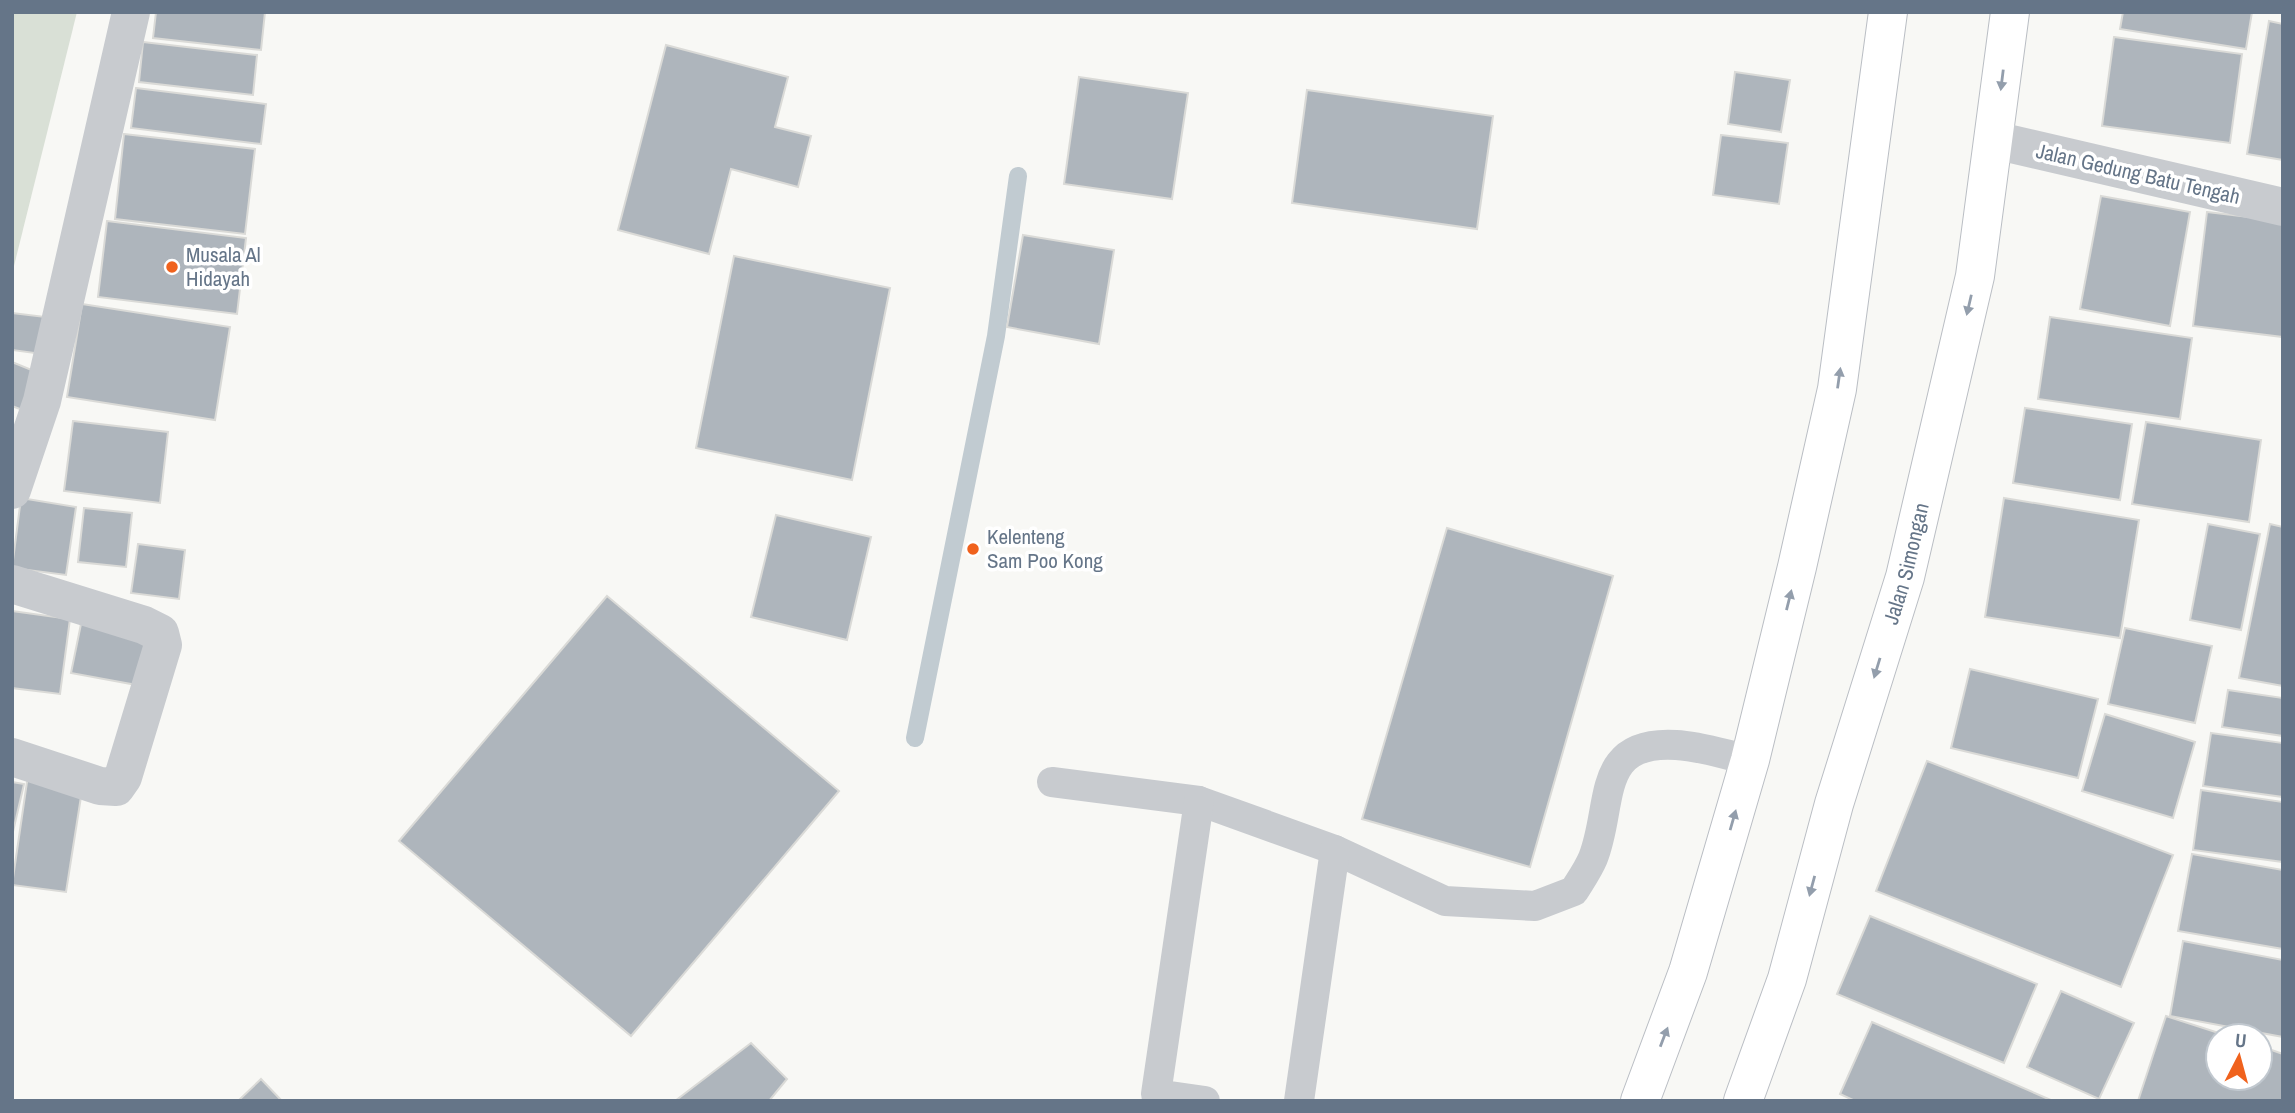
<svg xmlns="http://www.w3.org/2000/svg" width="2295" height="1113" viewBox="0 0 2295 1113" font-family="'Archivo Narrow',sans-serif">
	<rect width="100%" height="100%" fill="#f8f8f5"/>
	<path fill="#d9e0d6" d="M12 12H77L12 274Z"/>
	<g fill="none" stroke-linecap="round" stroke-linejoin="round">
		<path stroke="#c1cbd1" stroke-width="18" d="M915 738 996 336 1018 176"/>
	</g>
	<g fill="#aeb5bc" stroke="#dadad7" stroke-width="2">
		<path d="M156 12H265L261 50 153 38Z"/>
		<path d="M2123 12H2252L2246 49 2120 29Z"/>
		<path d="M2269 21 2283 24V160L2247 154Z"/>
		<path d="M2114 37 2242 54 2230 143 2102 126Z"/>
		<path d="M143 42 257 55 253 95 139 82Z"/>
		<path d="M666 45 788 77 775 127 811 136 798 187 731 169 709 254 618 230Z"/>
		<path d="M1735 72 1790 80 1781 132 1728 124Z"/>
		<path d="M1079 77 1188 93 1172 199 1064 184Z"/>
		<path d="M136 88 266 104 261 144 131 128Z"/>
		<path d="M1307 90 1493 116 1477 229 1292 203Z"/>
		<path d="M124 134 255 149 245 234 115 219Z"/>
		<path d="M1721 135 1788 143 1779 204 1713 195Z"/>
		<path d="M2101 196 2190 212 2170 326 2080 309Z"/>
		<path d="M2207 212 2283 221V337L2193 326Z"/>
		<path d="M107 221 246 238 237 314 98 297Z"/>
		<path d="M1023 235 1114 250 1099 344 1007 327Z"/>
		<path d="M734 256 890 288 852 480 696 448Z"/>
		<path d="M82 304 230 327 215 420 67 397Z"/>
		<path d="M12 313 54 318 49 355 12 350Z"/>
		<path d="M2050 317 2192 338 2180 419 2038 399Z"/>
		<path d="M12 362 39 373 25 411 12 406Z"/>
		<path d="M2025 408 2132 424 2120 500 2013 483Z"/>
		<path d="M73 421 168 432 160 503 64 491Z"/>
		<path d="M2146 422 2261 440 2249 522 2132 504Z"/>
		<path d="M21 498 76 507 66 575 12 568Z"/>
		<path d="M2004 498 2139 520 2120 638 1985 617Z"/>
		<path d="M84 508 132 513 126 567 78 562Z"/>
		<path d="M776 515 871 537 847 640 751 617Z"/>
		<path d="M2208 524 2260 534 2241 630 2190 620Z"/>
		<path d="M2270 524 2283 527V686L2239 678Z"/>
		<path d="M1447 528 1613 576 1530 867 1362 819Z"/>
		<path d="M138 544 185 550 179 599 131 593Z"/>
		<path d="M607 596 839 791 631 1036 399 841Z"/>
		<path d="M12 611 70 619 60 694 12 688Z"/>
		<path d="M81 624 152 637 142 686 71 673Z"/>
		<path d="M2125 628 2212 646 2195 723 2108 704Z"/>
		<path d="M1970 669 2098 699 2078 778 1951 748Z"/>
		<path d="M2228 690 2283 698V736L2222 727Z"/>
		<path d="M2105 714 2195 742 2173 818 2082 791Z"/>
		<path d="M2211 733 2283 743V797L2203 786Z"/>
		<path d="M1927 761 2173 855 2121 987 1876 891Z"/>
		<path d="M28 775 83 784 66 892 12 885Z"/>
		<path d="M12 782 24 784 12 836Z"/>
		<path d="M2201 790 2283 802V862L2193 850Z"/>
		<path d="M2192 854 2283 870V949L2178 931Z"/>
		<path d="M1870 916 2037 984 2004 1063 1837 994Z"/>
		<path d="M2183 941 2283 960V1037L2170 1016Z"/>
		<path d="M2061 991 2134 1023 2099 1099 2027 1067Z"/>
		<path d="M2166 1016 2228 1036H2218V1078H2260V1046L2283 1054V1101H2138Z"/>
		<path d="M1872 1022 2053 1101H1855L1840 1094Z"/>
		<path d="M751 1043 787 1079 769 1101H675Z"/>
		<path d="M261 1079 282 1101H238Z"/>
	</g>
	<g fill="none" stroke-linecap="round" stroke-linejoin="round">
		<defs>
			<g id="secondary">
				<path d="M1640 1101 1688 972 1750 760 1797 567 1837 389 1888 12"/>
				<path id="s1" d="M1743 1101 1787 979 1834 804 1905 577 1975 276 2010 12"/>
			</g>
		</defs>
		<use href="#secondary" stroke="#babec4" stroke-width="40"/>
		<g stroke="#c8cbcf" stroke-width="30">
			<path d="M1052 782 1199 801 1335 850 1445 901 1535 906 1574 891C1580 881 1588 870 1593 858 1614 805 1594 740 1676 745 1700 746 1726 755 1750 760"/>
			<path d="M1199 801 1156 1094 1205 1101"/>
			<path d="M1299 1101 1335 850"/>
		</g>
		<g stroke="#c8cbcf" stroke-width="38">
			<path d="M1994 140 2283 207"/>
			<path d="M12 490 42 401 131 12"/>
			<path d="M12 584 144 625 160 633 163 645 123 777 116 787 100 786 12 757"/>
		</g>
		<use href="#secondary" stroke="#fff" stroke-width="38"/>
	</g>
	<defs><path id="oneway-solid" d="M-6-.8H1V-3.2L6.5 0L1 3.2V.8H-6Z" transform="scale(1.75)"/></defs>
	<g fill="#939eac">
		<use href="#oneway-solid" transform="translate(2002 80) rotate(97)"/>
		<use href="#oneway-solid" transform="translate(1969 305) rotate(103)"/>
		<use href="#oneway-solid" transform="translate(1839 378) rotate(-82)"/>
		<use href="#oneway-solid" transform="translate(1789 600) rotate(-76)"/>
		<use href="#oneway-solid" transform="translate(1877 668) rotate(107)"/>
		<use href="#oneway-solid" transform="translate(1733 820) rotate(-74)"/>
		<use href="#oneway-solid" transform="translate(1812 886) rotate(105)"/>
		<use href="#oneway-solid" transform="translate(1664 1037) rotate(-69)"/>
	</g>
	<g fill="#f0621d" stroke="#fff" stroke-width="2.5">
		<circle cx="172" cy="267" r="7"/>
		<circle cx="973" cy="549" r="7"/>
	</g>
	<g text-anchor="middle" stroke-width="7" stroke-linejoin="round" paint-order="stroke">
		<g font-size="21" fill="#657588" stroke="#fff">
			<text transform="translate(2138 174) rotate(13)" y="7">Jalan Gedung Batu Tengah</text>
			<text dy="7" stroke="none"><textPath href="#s1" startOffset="562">Jalan Simongan</textPath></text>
		</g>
		<g font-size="21" fill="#657588" stroke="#fff" text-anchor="start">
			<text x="186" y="262">Musala Al<tspan x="186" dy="24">Hidayah</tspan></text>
			<text x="987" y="544">Kelenteng<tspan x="987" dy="24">Sam Poo Kong</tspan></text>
		</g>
	</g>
	<rect width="2295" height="1113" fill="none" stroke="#657588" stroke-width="28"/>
	<g transform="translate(2239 1057) rotate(6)"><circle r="33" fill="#ffffff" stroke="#c1c8cf" stroke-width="2"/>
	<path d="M0-5L12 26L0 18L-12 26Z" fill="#f0621d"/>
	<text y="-10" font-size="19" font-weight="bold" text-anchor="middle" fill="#657588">U</text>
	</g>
</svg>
